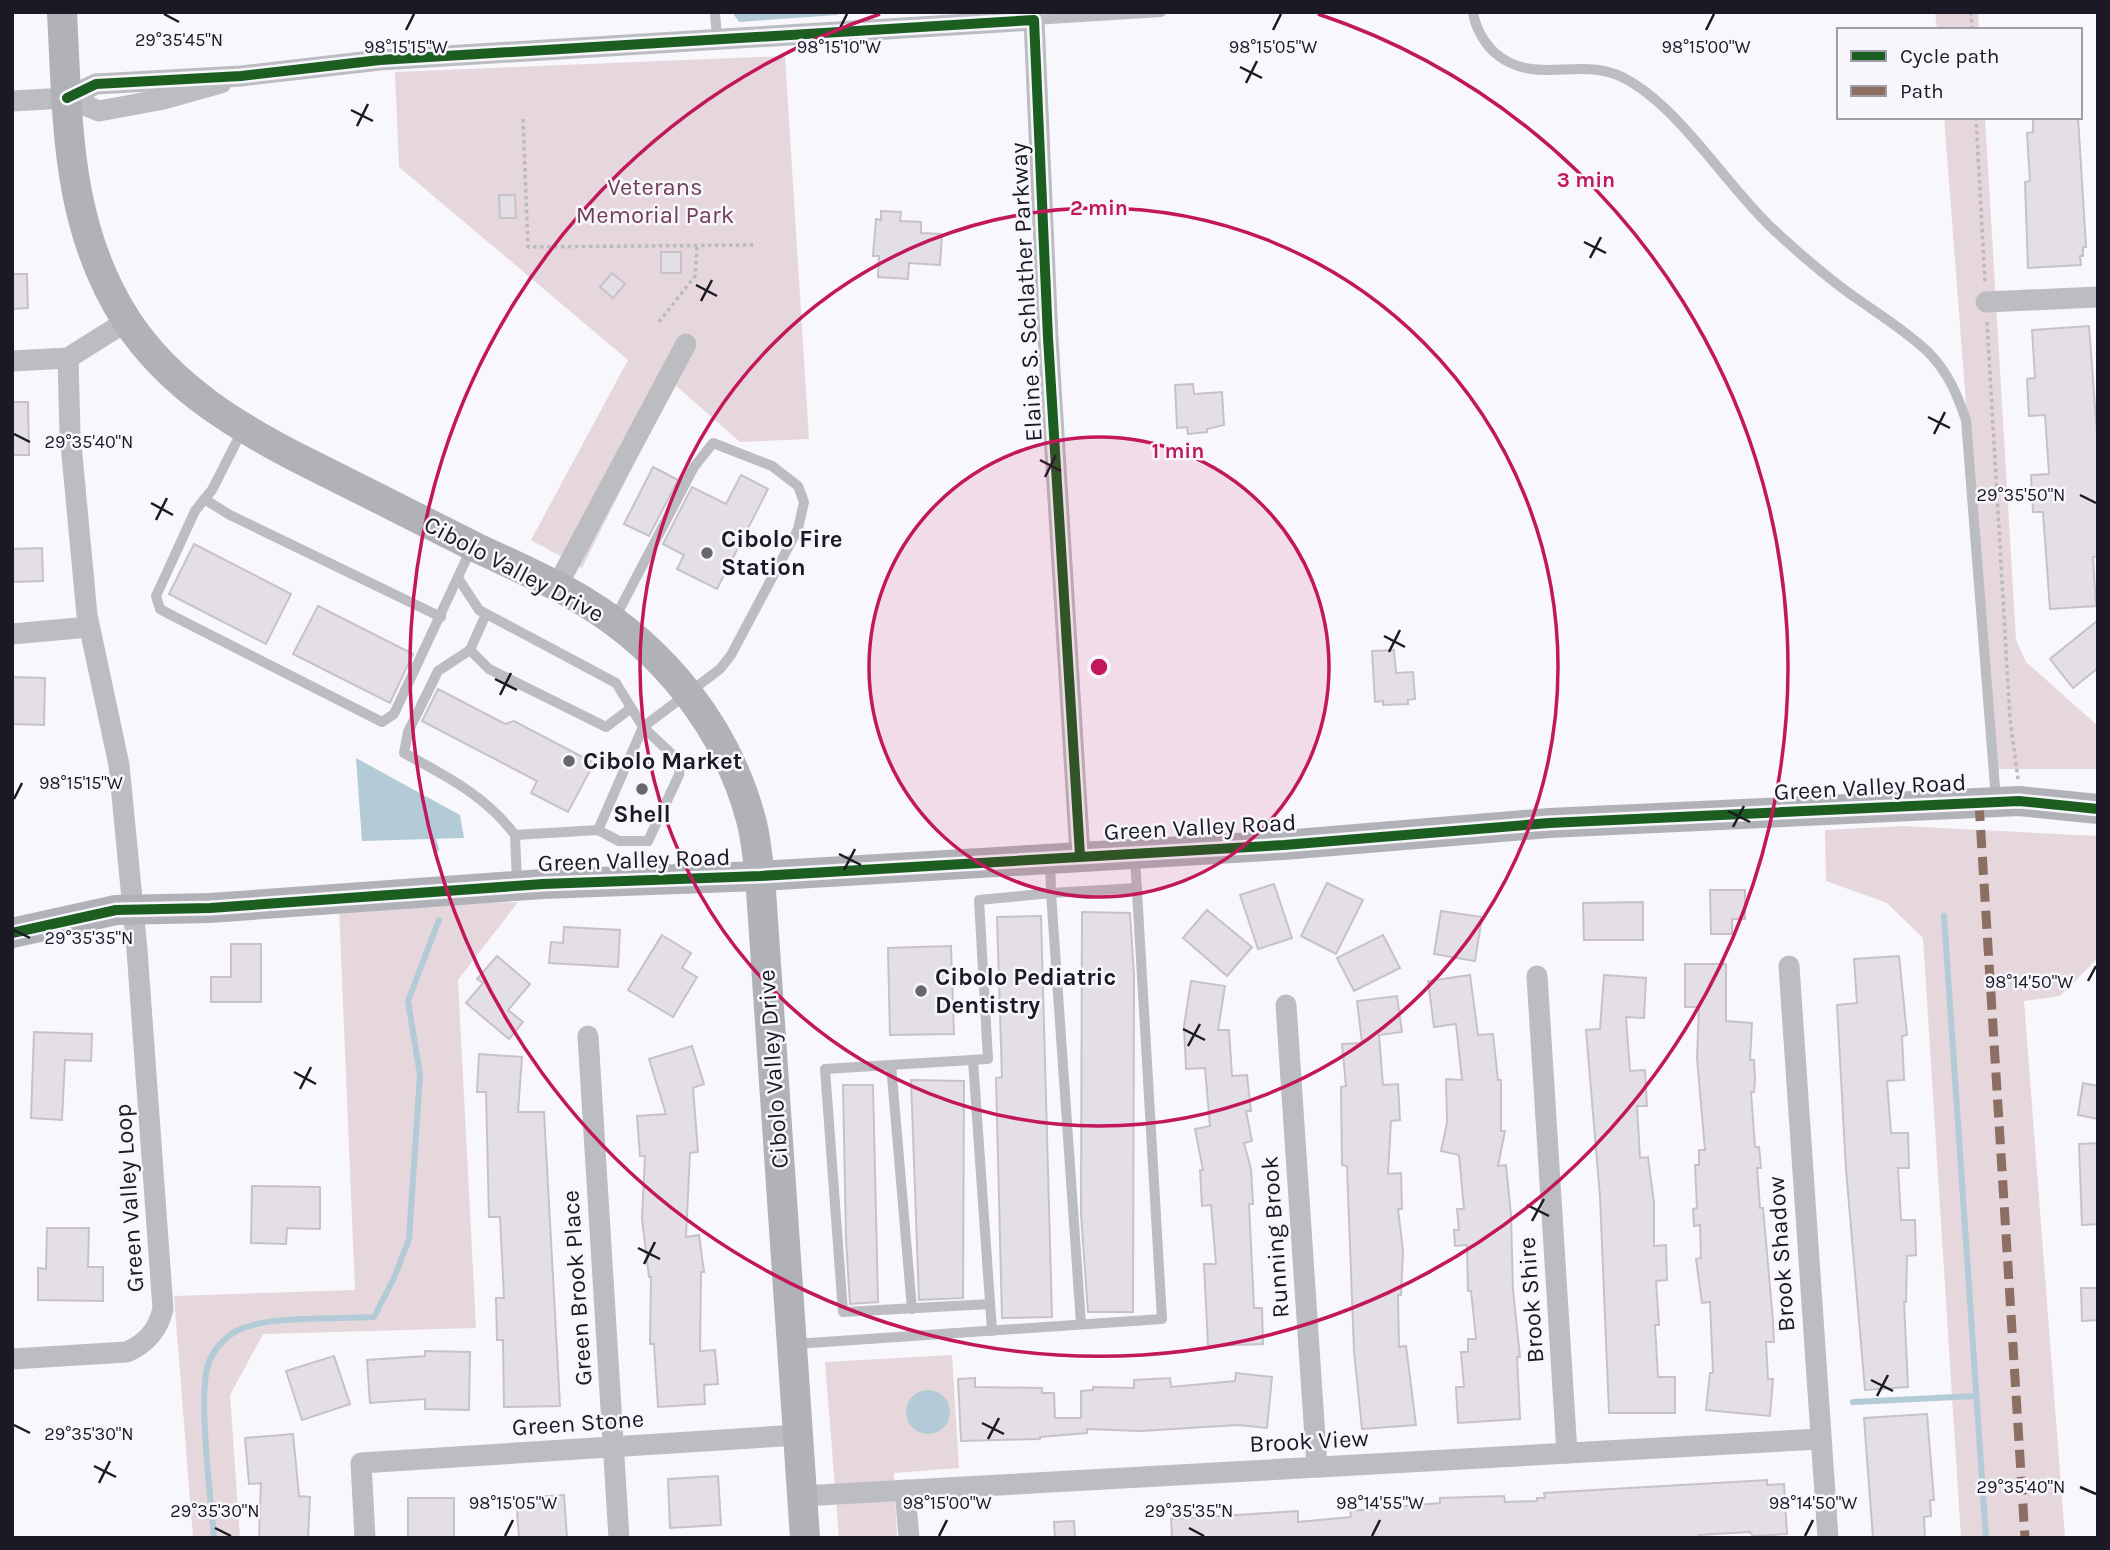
<svg xmlns="http://www.w3.org/2000/svg" width="2110" height="1550" viewBox="0 0 2110 1550" font-family="Karla,sans-serif">
	<rect width="100%" height="100%" fill="#f8f7fc"/>
	<g fill="#e6d7dd">
		<path d="M1935 12H1978L1979 30H1937Z"/>
		<path d="M785 56 809 439 740 442 674 384 582 568 531 540 628 360 399 167 395 72Z"/>
		<path d="M1944 117H1985L2016 640 2026 662 2098 726V769H1994Z"/>
		<path d="M1902 826 2098 836V958L2060 996 2024 1001 2065 1538H1961L1923 938 1887 903 1826 881 1825 830Z"/>
		<path d="M518 902 458 980 476 1328 263 1334 230 1395 240 1538H193L174 1296 355 1290 339 908Z"/>
		<path d="M952 1355 959 1468 894 1473 897 1538H839L825 1362Z"/>
	</g>
	<g fill="#b2cbd7">
		<path d="M732 12H837L838 15 739 22Z"/>
		<path d="M356 758 460 815 464 838 362 841Z"/>
		<circle cx="928" cy="1412" r="22"/>
	</g>
	<g fill="none" stroke-linecap="round" stroke-linejoin="round">
		<g stroke="#b2cbd7" stroke-width="6">
			<path d="M430 831 436 849"/>
			<path d="M1944 916 1986 1538"/>
			<path d="M1853 1402 1976 1396"/>
			<path d="M214 1538C211 1501 197 1391 209 1362 215 1347 229 1332 246 1327 278 1316 338 1319 374 1317L394 1278 409 1239 420 1075 408 1001 439 920"/>
		</g>
	</g>
	<g fill="#e4dfe6" stroke="#c7c2c9" stroke-width="2">
		<path d="M2033 117H2078L2086 247H2083V256H2080L2081 265 2028 268 2025 182 2030 181 2027 133 2033 132Z"/>
		<path d="M499 195H515L516 218H500Z"/>
		<path d="M881 211 901 212 900 221 921 222V233L942 234 940 265 909 263 908 279 878 277 879 256H873L876 219 881 220Z"/>
		<rect x="661" y="252" width="20" height="21"/>
		<path d="M612 273 625 284 613 298 600 287Z"/>
		<path d="M12 274H27L28 308 12 309Z"/>
		<path d="M2089 326 2098 447V556L2093 557 2096 606 2050 609 2043 512H2033L2031 475 2049 474 2045 415 2029 416 2027 379 2035 378 2032 330Z"/>
		<path d="M1193 384 1194 394 1222 392 1224 425 1207 429V432L1188 434 1187 427 1177 428 1175 385Z"/>
		<path d="M12 402H28L29 455H12Z"/>
		<path d="M653 467 678 480 649 536 624 524Z"/>
		<path d="M741 475 768 489 717 589 677 569 684 555 663 544 692 487 726 504Z"/>
		<path d="M194 544 291 594 266 644 169 594Z"/>
		<path d="M42 548 43 581 12 582V549Z"/>
		<path d="M318 606 413 654 390 703 293 654Z"/>
		<path d="M2098 620V668L2073 688 2050 659Z"/>
		<path d="M1394 650 1396 673 1413 672 1415 699 1408 700V704L1383 705V701L1375 702 1372 651Z"/>
		<path d="M12 677 45 678 44 725 12 724Z"/>
		<path d="M438 689 505 724 514 721 594 763 568 812 531 793 537 781 422 721Z"/>
		<path d="M1327 883 1363 900 1336 954 1301 936Z"/>
		<path d="M1274 884 1292 938 1258 949 1240 895Z"/>
		<path d="M1710 890H1745V919H1732V934H1711Z"/>
		<path d="M1643 902V940H1584L1583 903Z"/>
		<path d="M1207 910 1252 947 1227 976 1183 938Z"/>
		<path d="M1441 911 1482 917 1475 961 1434 954Z"/>
		<path d="M1082 912 1130 913 1134 975 1133 1312H1088L1081 1214Z"/>
		<path d="M1041 916 1052 1317 1002 1318 996 1078 1002 1077 997 917Z"/>
		<path d="M564 927 620 930 618 967 549 963 551 942 563 943Z"/>
		<path d="M662 935 691 953 682 968 697 977 673 1017 628 990Z"/>
		<path d="M1383 935 1400 968 1354 991 1337 958Z"/>
		<path d="M231 944H261V1002H211V977H231Z"/>
		<path d="M951 946 954 1034 890 1035 888 948Z"/>
		<path d="M497 956 530 984 508 1010 523 1022 509 1039 466 1003 483 983 477 979Z"/>
		<path d="M1899 956 1907 1035 1902 1036 1904 1080 1887 1081 1891 1133H1908L1909 1168H1898L1901 1220H1915L1916 1255 1907 1256 1906 1302H1904L1908 1387 1865 1390 1846 1169 1837 1005 1857 1003 1854 959Z"/>
		<path d="M1685 964H1726V1021L1752 1023 1750 1060H1754L1755 1079 1754 1092H1751L1755 1147H1759L1761 1168H1757L1760 1208H1763L1773 1321 1774 1342H1766L1768 1379H1773L1770 1416 1706 1410 1710 1373H1713L1710 1302 1702 1303 1696 1259 1701 1258 1700 1225 1694 1226 1693 1209 1697 1208 1695 1165H1699V1150H1705L1697 1058 1699 1007H1685Z"/>
		<path d="M1470 975 1478 1035 1493 1034 1498 1080H1501V1131H1505L1498 1166 1506 1165 1511 1215 1513 1290 1520 1357H1517L1520 1419 1458 1423 1456 1387H1464L1461 1352H1468V1339H1476L1471 1291H1468L1467 1245 1455 1246 1454 1230H1459L1457 1209H1464L1459 1155 1441 1151 1447 1123 1446 1079 1462 1080 1456 1024 1434 1027 1428 981Z"/>
		<path d="M1604 975 1646 978 1644 1018 1626 1017 1630 1071 1645 1070 1647 1106H1637L1640 1158 1648 1157 1654 1203V1246L1666 1245 1667 1280 1656 1281 1659 1325H1655L1658 1377H1675V1413H1609L1600 1197 1586 1030 1600 1029Z"/>
		<path d="M1191 981 1225 986 1218 1030H1229L1232 1076 1247 1075 1251 1111H1246L1252 1141 1244 1143 1251 1169 1253 1204H1249L1254 1308H1262L1263 1344 1208 1346 1204 1264H1216L1211 1205 1202 1206 1200 1170H1203L1195 1129 1210 1126 1205 1068 1186 1069 1184 1026Z"/>
		<path d="M1397 996 1402 1032 1379 1035 1383 1085 1398 1084 1400 1120 1391 1121 1388 1174 1401 1173 1402 1209H1398L1403 1251 1401 1295H1398L1399 1347 1406 1346 1416 1425 1362 1429 1354 1351 1347 1166 1342 1165 1341 1087 1346 1086 1342 1044 1362 1043 1357 1001Z"/>
		<path d="M34 1032 92 1034 91 1061 65 1060 62 1120 31 1118Z"/>
		<path d="M692 1046 704 1084 693 1088 698 1152 690 1153 686 1237 699 1235 704 1272H701L700 1351 715 1350 718 1384 704 1385 705 1404 658 1407 654 1344H650L651 1277H649L642 1219 645 1156H640L637 1116 666 1114 649 1059Z"/>
		<path d="M479 1054 522 1057 518 1112H544L560 1406 504 1407 503 1340H497L496 1298H504L500 1217H489L486 1092H477Z"/>
		<path d="M911 1080 964 1081 963 1298 919 1300Z"/>
		<path d="M2083 1083 2098 1086V1119L2078 1115Z"/>
		<path d="M843 1085H873L878 1302 850 1304 846 1239Z"/>
		<path d="M2098 1143V1224L2082 1225 2079 1144Z"/>
		<path d="M252 1186 320 1187V1229L287 1228 286 1244 251 1243Z"/>
		<path d="M47 1228H89L88 1267H103V1301L38 1300V1268L46 1269Z"/>
		<path d="M2081 1288H2098V1320L2082 1321Z"/>
		<path d="M425 1351 470 1352 469 1410 425 1409V1399L370 1403 367 1360 425 1356Z"/>
		<path d="M334 1356 350 1404 302 1420 286 1371Z"/>
		<path d="M1236 1373 1272 1377 1267 1428 1238 1425 1141 1431 1087 1429V1433L1040 1437V1439L961 1441 958 1379 975 1378V1387L1042 1388V1393H1054L1055 1418H1081V1391L1093 1390V1387L1134 1388V1380L1170 1378 1171 1387 1235 1381Z"/>
		<path d="M1927 1414 1934 1500H1930L1931 1516 1924 1517 1925 1538H1873L1864 1418Z"/>
		<path d="M293 1434 299 1496 310 1497 308 1538H259L261 1483 249 1484 245 1438Z"/>
		<path d="M718 1476 721 1525 670 1528 668 1479Z"/>
		<path d="M1767 1480V1485L1784 1484 1787 1534 1753 1536 1750 1532 1699 1535V1538H1172L1171 1519 1298 1511V1522L1351 1517 1350 1511 1440 1503V1498L1504 1496 1505 1502 1537 1501V1498H1545L1544 1493Z"/>
		<path d="M564 1495 567 1538H519L516 1498Z"/>
		<rect x="408" y="1498" width="46" height="40"/>
		<path d="M1074 1521 1075 1538H1055L1054 1522Z"/>
	</g>
	<g fill="none" stroke-linecap="round" stroke-linejoin="round">
		<g stroke="#b9bbbe" stroke-width="3.5" stroke-dasharray="3.5 3.5" stroke-linecap="butt">
			<path d="M1971 12 1972 30"/>
			<path d="M1976 117 1985 283"/>
			<path d="M523 119 528 247 753 245"/>
			<path d="M659 322 695 276 697 247"/>
			<path d="M1987 322 2010 719 2018 779"/>
		</g>
		<g stroke="#bbbdc1" stroke-width="10">
			<path d="M715 12 717 38"/>
			<path d="M1473 12C1475 27 1484 43 1495 53 1535 87 1580 56 1622 77 1680 106 1726 186 1774 230 1800 254 1827 278 1856 298 1880 315 1906 331 1928 352 1948 372 1957 394 1966 420L1996 800"/>
			<path d="M1034 17V20L1161 12"/>
			<path d="M242 431 212 490 195 511 156 596 160 609 173 616 382 722 394 714 471 549"/>
			<path d="M204 499 230 515 441 617"/>
			<path d="M458 578 479 610 616 683 643 727 720 669 731 655 798 529 804 502 798 486 772 466 713 443 694 467 615 618"/>
			<path d="M486 614 470 650 438 671 408 732 404 753C446 776 486 796 515 835"/>
			<path d="M470 650 489 669 606 727 631 708"/>
			<path d="M517 883 515 835 598 830 619 841H648L679 775 680 762 643 727 598 830"/>
			<path d="M973 1060 992 1331"/>
			<path d="M891 1065 912 1309"/>
			<path d="M990 1304 843 1312 825 1069 988 1059 979 900 1051 893 1050 859"/>
			<path d="M1081 1324 1051 893 1137 888"/>
			<path d="M795 1344 1162 1319 1135 857"/>
		</g>
		<g stroke="#bbbdc1" stroke-width="21">
			<path d="M67 98 96 84 241 76 380 60 1034 20 1048 338 1080 855"/>
			<path d="M12 101 67 98 99 111 164 99 221 83"/>
			<path d="M1986 302 2098 297"/>
			<path d="M12 361 68 358 127 321"/>
			<path d="M557 586 686 344"/>
			<path d="M12 634 89 627"/>
			<path d="M1789 966 1828 1538"/>
			<path d="M1537 976 1567 1453"/>
			<path d="M1286 1005 1317 1467"/>
			<path d="M588 1036 619 1538"/>
			<path d="M12 1359 127 1352C147 1343 158 1330 163 1309L137 950 119 765 87 615 70 434 68 358"/>
			<path d="M905 1490 909 1538"/>
			<path d="M802 1496 1819 1439"/>
			<path d="M365 1538 361 1463 798 1435"/>
		</g>
		<g stroke="#b0b2b7" stroke-width="30">
			<path d="M62 12C68 122 65 225 127 321 171 388 240 429 310 464 366 492 421 520 477 548 513 565 551 581 585 602 664 650 725 726 750 816 756 835 757 856 760 876L805 1538"/>
			<path d="M12 933 116 910 210 908 543 884 760 876 1284 845 1549 823 2019 801 2098 809"/>
		</g>
		<path stroke="#8d6e63" stroke-width="9" stroke-dasharray="18 9" stroke-linecap="butt" d="M1979 803 2025 1538"/>
		<defs>
			<g id="cycleway">
				<path d="M67 98 96 84 241 76 380 60 1034 20 1048 338 1080 855"/>
				<path d="M12 933 116 910 210 908 543 884 760 876 1284 845 1549 823 2019 801 2098 809"/>
			</g>
		</defs>
		<use href="#cycleway" stroke="#f7f6fd" stroke-width="15"/>
		<use href="#cycleway" stroke="#1b5e20" stroke-width="10"/>
	</g>
	<path fill="none" stroke="#1a1924" stroke-width="2.5" d="M164 14 179 22M406 30 414 14M839 30 847 14M1273 30 1281 14M1706 30 1714 14M1240 67 1262 78M1246 83 1257 61M351 110 373 121M357 126 368 104M1584 242 1606 253M1590 258 1601 237M696 285 717 296M701 301 712 280M1928 417 1950 428M14 434 30 442M1934 434 1945 412M1040 460 1061 471M1045 477 1056 455M2080 495 2096 503M151 503 173 515M156 520 167 498M1384 636 1405 647M1389 652 1400 630M495 679 517 690M500 695 511 673M14 799 22 783M1728 811 1750 822M1733 827 1744 806M839 854 861 865M844 870 855 849M14 930 30 938M2088 981 2096 966M1183 1029 1205 1040M1188 1046 1200 1024M294 1072 316 1084M300 1089 311 1067M1527 1205 1549 1216M1532 1221 1544 1199M638 1248 660 1259M644 1264 655 1242M1871 1380 1893 1391M1877 1396 1888 1375M982 1423 1004 1434M14 1425 30 1433M988 1439 999 1418M94 1466 116 1477M99 1483 110 1461M2080 1487 2096 1494M215 1528 231 1536M1189 1528 1204 1536M505 1536 513 1520M939 1536 947 1520M1372 1536 1380 1520M1805 1536 1813 1520"/>
	<circle cx="1099" cy="667" r="230" fill="#c2185b" fill-opacity=".12"/>
	<g fill="none" stroke="#c2185b" stroke-width="3.5">
		<circle cx="1099" cy="667" r="230"/>
		<circle cx="1099" cy="667" r="459"/>
		<path d="M1318 14A689 689 0 1 1 880 14"/>
	</g>
	<g fill="#686770" stroke="#f7f6fd" stroke-width="2.5">
		<circle cx="707" cy="553" r="7"/>
		<circle cx="569" cy="761" r="7"/>
		<circle cx="642" cy="789" r="7"/>
		<circle cx="921" cy="991" r="7"/>
	</g>
	<g text-anchor="middle" stroke-width="5" stroke-linejoin="round" paint-order="stroke">
		<g font-size="24" fill="#734053" stroke="#f7f6fd">
			<text x="655" y="195">Veterans<tspan x="655" dy="28">Memorial Park</tspan></text>
		</g>
		<g font-size="24" fill="#1a1924" stroke="#f7f6fd">
			<text transform="translate(1026 292) rotate(-93)" y="8">Elaine S. Schlather Parkway</text>
			<text transform="translate(514 569) rotate(28)" y="8">Cibolo Valley Drive</text>
			<text transform="translate(1870 787) rotate(-3)" y="8">Green Valley Road</text>
			<text transform="translate(1200 827) rotate(-3)" y="8">Green Valley Road</text>
			<text transform="translate(634 860) rotate(-2)" y="8">Green Valley Road</text>
			<text transform="translate(773 1069) rotate(-94)" y="8">Cibolo Valley Drive</text>
			<text transform="translate(129 1198) rotate(-94)" y="8">Green Valley Loop</text>
			<text transform="translate(1275 1237) rotate(-94)" y="8">Running Brook</text>
			<text transform="translate(1781 1254) rotate(-94)" y="8">Brook Shadow</text>
			<text transform="translate(577 1288) rotate(-94)" y="8">Green Brook Place</text>
			<text transform="translate(1531 1300) rotate(-94)" y="8">Brook Shire</text>
			<text transform="translate(578 1423) rotate(-4)" y="8">Green Stone</text>
			<text transform="translate(1309 1441) rotate(-3)" y="8">Brook View</text>
		</g>
		<g font-size="24" font-weight="bold" fill="#1a1924" stroke="#f7f6fd" text-anchor="start">
			<text x="721" y="547">Cibolo Fire<tspan x="721" dy="28">Station</tspan></text>
			<text x="583" y="769">Cibolo Market</text>
			<text x="642" y="822" text-anchor="middle">Shell</text>
			<text x="935" y="985">Cibolo Pediatric<tspan x="935" dy="28">Dentistry</tspan></text>
		</g>
	</g>
	<g font-size="18" text-anchor="middle" fill="#1a1924" stroke="#f7f6fd" stroke-width="5" stroke-linejoin="round" paint-order="stroke">
		<text x="179" y="46">29°35'45"N</text>
		<text x="406" y="53">98°15'15"W</text>
		<text x="839" y="53">98°15'10"W</text>
		<text x="1273" y="53">98°15'05"W</text>
		<text x="1706" y="53">98°15'00"W</text>
		<text x="89" y="448">29°35'40"N</text>
		<text x="2021" y="501">29°35'50"N</text>
		<text x="81" y="789">98°15'15"W</text>
		<text x="89" y="944">29°35'35"N</text>
		<text x="2029" y="988">98°14'50"W</text>
		<text x="89" y="1440">29°35'30"N</text>
		<text x="2021" y="1493">29°35'40"N</text>
		<text x="513" y="1509">98°15'05"W</text>
		<text x="947" y="1509">98°15'00"W</text>
		<text x="1380" y="1509">98°14'55"W</text>
		<text x="1813" y="1509">98°14'50"W</text>
		<text x="215" y="1517">29°35'30"N</text>
		<text x="1189" y="1517">29°35'35"N</text>
	</g>
	<circle cx="1099" cy="667" r="10" fill="#c2185b" stroke="#f7f6fd" stroke-width="3.5"/>
	<g font-size="21" text-anchor="middle" font-weight="bold" fill="#c2185b" stroke="#f7f6fd" stroke-width="5" stroke-linejoin="round" paint-order="stroke">
		<text x="1586" y="187">3 min</text>
		<text x="1099" y="215">2 min</text>
		<text x="1178" y="458">1 min</text>
	</g>
	<rect width="2110" height="1550" fill="none" stroke="#1a1924" stroke-width="28"/>
	<rect x="1837" y="28" width="245" height="91" fill="#f7f6fd" stroke="#9f9ea6" stroke-width="2"/>
	<rect x="1851" y="51" width="35" height="10" fill="#1b5e20" stroke="#9f9ea6" stroke-width="2"/>
	<text x="1900" y="63" font-size="21" fill="#1a1924">Cycle path</text>
	<rect x="1851" y="86" width="35" height="10" fill="#8d6e63" stroke="#9f9ea6" stroke-width="2"/>
	<text x="1900" y="98" font-size="21" fill="#1a1924">Path</text>
</svg>
